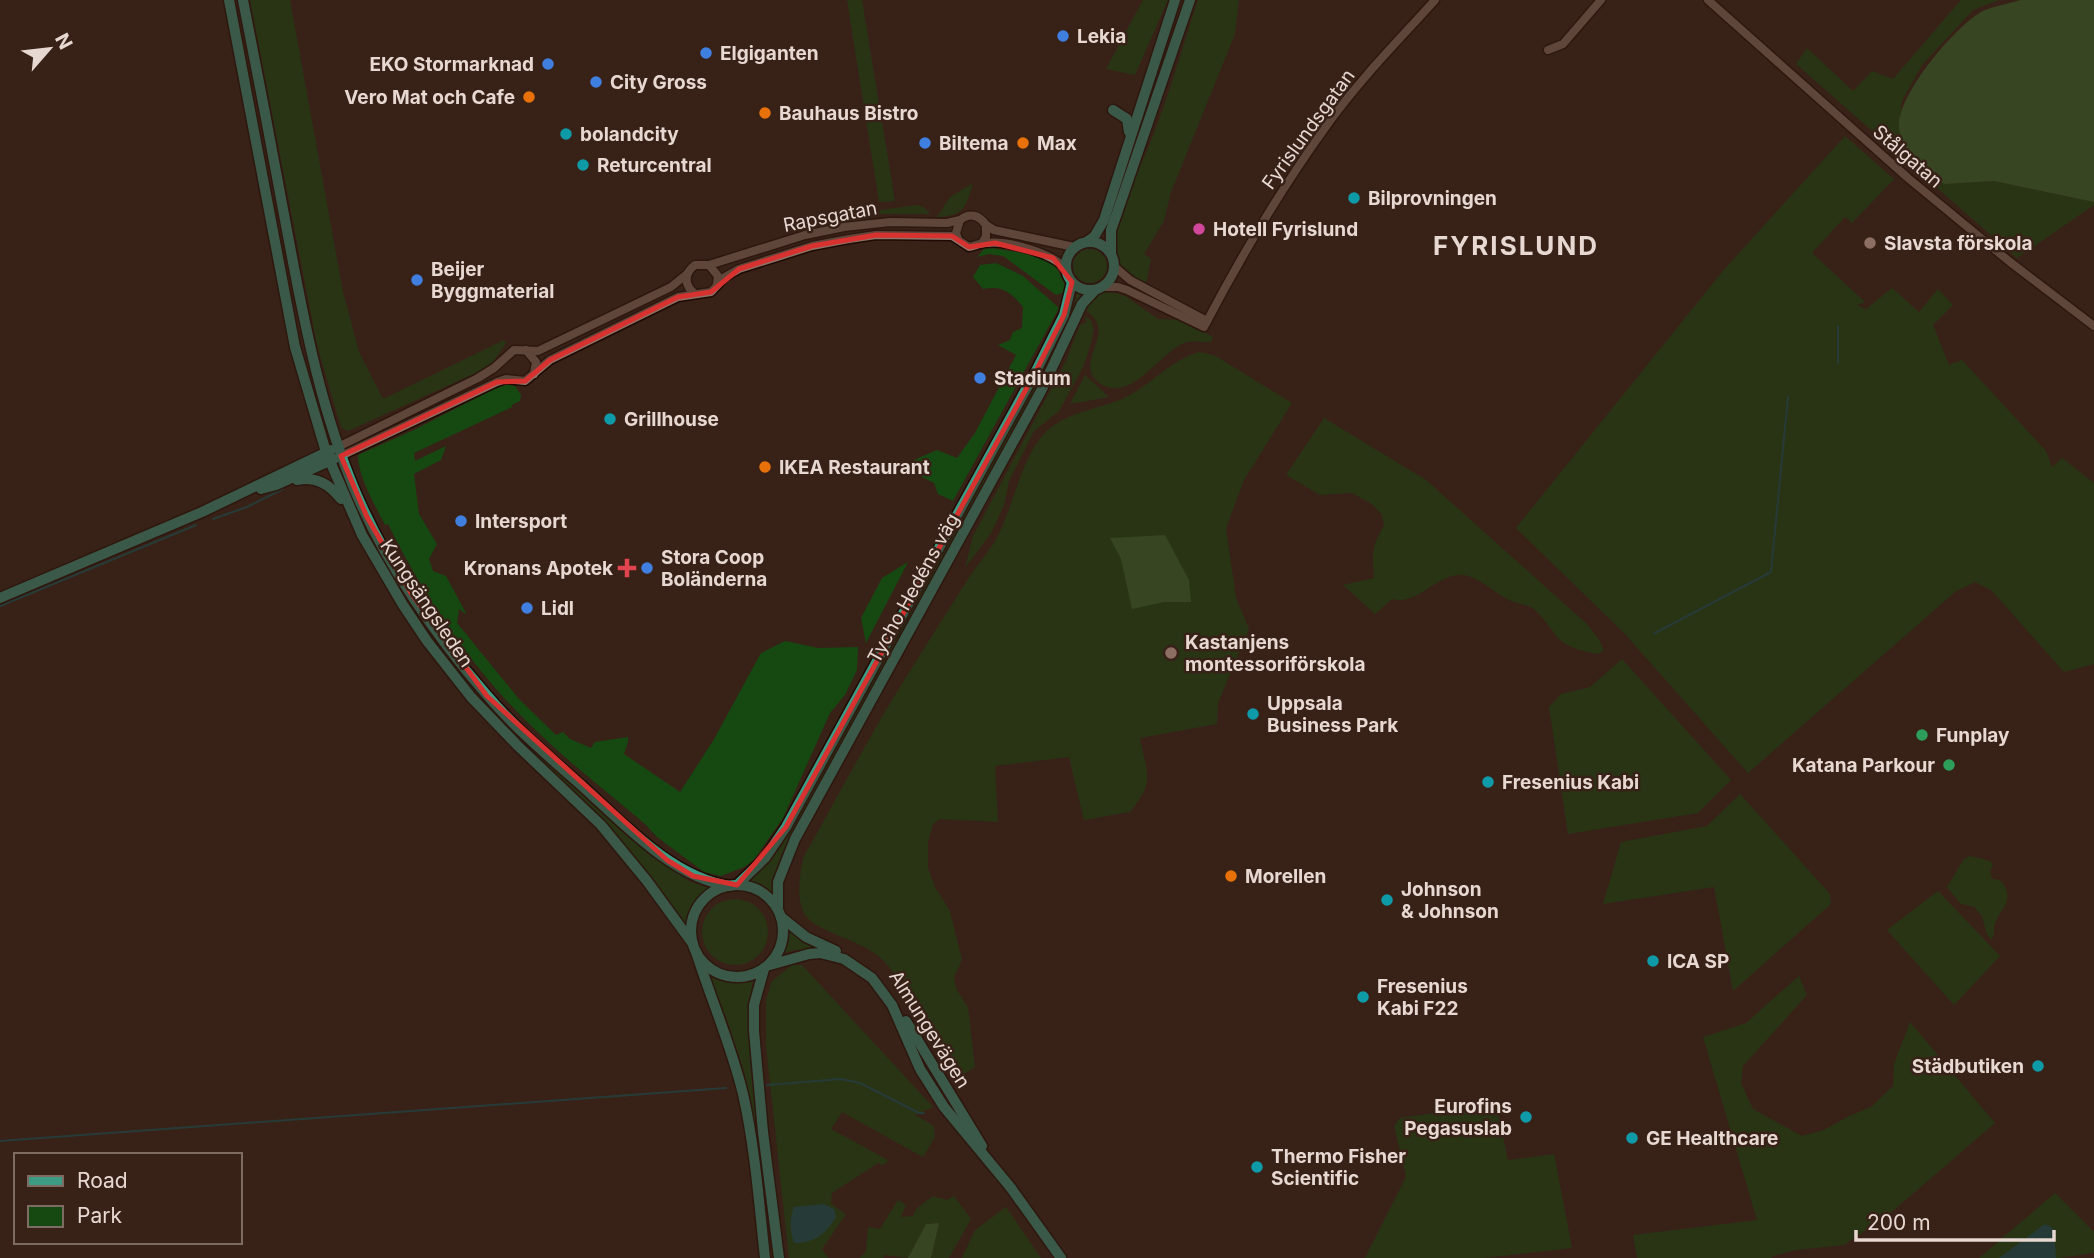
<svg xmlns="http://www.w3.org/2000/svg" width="2094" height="1258" viewBox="0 0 2094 1258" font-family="Inter,sans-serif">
	<rect width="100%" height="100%" fill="#382218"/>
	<g fill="#154911">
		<path d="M250 0H290L343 292 359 352 383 399 504 340 506 343 493 362 480 371 348 431 341 427 338 417 317 345Z"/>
		<path d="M847 0H862L895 201 879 202Z"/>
		<path d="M1143 0H1168L1135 75 1106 69Z"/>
		<path d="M1198 0H1239L1235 34 1171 192 1164 221 1144 254 1151 259 1146 283C1132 276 1115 266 1114 249 1110 215 1134 183 1146 153 1167 104 1181 51 1198 0Z"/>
		<path d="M1961 0H1999L1973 10 1922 65 1902 101 1899 127 1945 184 1994 181 2094 202V205L2017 258 1796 64 1807 48 1853 91 1872 71 1893 79Z"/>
		<path d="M1845 136 1894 179 1852 223 1845 217 1812 253 1865 302 1857 305 1866 309 1892 288 1919 312 1938 289 1953 305 1933 325 1949 365 1962 360 2046 451 2052 467 2062 458 2094 483V664L2064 672 1992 591 1975 582 1955 592 1748 773 1625 634 1516 528 1722 272Z"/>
		<path d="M973 183C966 207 964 216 937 217L950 197Z"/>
		<path d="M918 205 925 208 930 214H879L880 210Z"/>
		<path d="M986 247 1034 255 1055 265 1066 287 1065 292 1056 295 1003 256 989 254 977 257Z"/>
		<circle cx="1090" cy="266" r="17"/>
		<path d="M996 263 1023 276 1059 308 953 501 938 494 934 483 922 477 914 460 937 450 957 458 975 433 1016 355 998 345 1010 340 1013 332 1022 328 1023 307C1011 292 1002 285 983 289L973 277 980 265Z"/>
		<path d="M1106 290 1125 296 1158 319 1180 320 1213 337 1211 342C1202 343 1192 339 1184 343 1157 355 1129 406 1098 382 1077 365 1107 339 1096 321 1093 316 1088 312 1085 309 1088 298 1096 294 1106 290Z"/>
		<path d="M1077 293 1081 294 1049 364 794 829 779 863 772 896 758 886 745 882 760 870 777 848 1047 362 1075 303Z"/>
		<path d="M1084 316 1091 320 1094 330 1087 357 1081 371 1059 411 1034 431 1009 481 1004 505 991 533 965 568 973 536 1066 361 1080 325 1087 322Z"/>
		<path d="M1199 352 1214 355 1292 403 1244 480 1226 528 1236 598 1249 629 1218 703 1217 724 1140 738C1147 776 1156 780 1130 812L1084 820 1069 757 995 766 998 822 940 819 933 824 928 842V868L935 887 950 911 962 960 954 977 956 988 968 1008 975 1067 960 1077C946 1056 931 1036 917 1015 906 997 899 977 884 961 862 939 820 934 806 916 795 900 800 876 803 858 831 809 857 759 886 710 913 665 942 620 970 576 978 564 988 553 995 541 1013 510 1020 461 1043 435 1066 410 1098 411 1128 396 1153 383 1171 360 1199 352Z"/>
		<path d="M1085 375 1109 397 1070 404Z"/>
		<path d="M503 384 515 386 521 395 520 401 512 405V407L414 453 415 461 446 446 441 460 414 474 419 514 437 544 429 559 433 571 446 576 467 615 459 609 457 623 519 699 556 735 563 732 570 739 591 748 595 742 628 737V742L624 754 680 792 713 741 761 653 785 641 818 648 858 647 857 670 845 695 830 713 783 818 753 861 744 867 721 876 704 872 657 837 645 824C610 794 573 766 540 734 477 676 426 601 388 524L385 525C375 504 358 478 358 455L414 430Z"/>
		<path d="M1324 418 1426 480 1587 624 1598 638 1604 650 1598 654C1586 652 1567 648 1558 638 1550 628 1544 618 1534 609 1528 604 1521 605 1514 602 1499 597 1487 583 1471 577 1440 566 1421 607 1392 599L1375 614 1343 585 1374 578C1372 554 1371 547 1384 526L1382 515 1372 504 1352 493 1320 495 1286 475Z"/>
		<path d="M385 556 482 697 498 715 617 826 669 868 689 881 708 888C695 900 689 910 684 927 658 886 630 848 597 813 563 779 525 749 493 713 450 666 415 612 381 558Z"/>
		<path d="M908 562 866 643 861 618 882 578Z"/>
		<path d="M1622 659 1731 780 1698 813 1568 834 1549 707 1561 694 1590 687Z"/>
		<path d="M1740 794 1830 894 1831 904 1733 991 1714 887 1603 904 1621 842 1707 826Z"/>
		<path d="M1970 856 1990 861 1993 865 1990 871 1992 879C1999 879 2002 880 2005 887 2013 903 1999 910 1995 924 1993 931 1996 933 1991 940L1986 932 1982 916 1974 907 1961 904 1947 887 1964 859Z"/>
		<path d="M1938 891 2000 956 1954 1005 1887 930Z"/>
		<circle cx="735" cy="932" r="33"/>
		<path d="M787 928 799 939 821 949 794 950 782 954 787 941Z"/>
		<path d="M792 965H802L933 1107 915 1115 934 1126 935 1137 923 1157 842 1112 831 1129 888 1160 884 1165 878 1163 832 1193 831 1204 846 1214 822 1249 828 1258H789L766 1046V1000L772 981Z"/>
		<path d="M1799 976 1807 995 1743 1066 1741 1083 1753 1109 1802 1136 1824 1130 1849 1116 1871 1107 1893 1086 1894 1064 1910 1022 1995 1123 1887 1216 1844 1245 1796 1250 1773 1256 1772 1258H1637L1633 1235 1757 1220 1703 1037 1746 1023Z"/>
		<path d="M710 977C725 983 738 986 753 980L748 1012 756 1119 752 1118 744 1071 726 1017Z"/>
		<path d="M1496 1104 1508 1160 1554 1154 1572 1248 1484 1258H1365L1406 1177 1394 1126 1400 1118Z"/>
		<path d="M2055 1193 2094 1232V1253L2060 1258H1979Z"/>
		<path d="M933 1196 947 1200 954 1196 971 1219 949 1258H931L939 1223 926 1224 908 1258 885 1255 883 1258H860L866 1251 868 1227 880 1229 898 1200 906 1205 901 1217 913 1216 916 1209Z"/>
		<path d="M1006 1207 1041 1258H962L975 1230Z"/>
	</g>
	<g fill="#377032">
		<path d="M2020 0H2094V202L1994 181 1945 184 1914 169C1909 157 1901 141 1899 128 1896 96 1956 25 1983 11 1994 6 2008 4 2020 0Z"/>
		<path d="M1165 535 1189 580 1191 602H1164L1132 609 1121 559 1110 538Z"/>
		<path d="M939 1223 931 1258H908L926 1224Z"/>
	</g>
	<g fill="#115a5f">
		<path d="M824 1204 834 1209 836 1217C827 1233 813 1244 794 1243 790 1231 789 1220 794 1207Z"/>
		<path d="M2045 1224 2054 1229 2056 1258H1999Z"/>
	</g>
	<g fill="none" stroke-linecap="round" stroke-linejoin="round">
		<g stroke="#115a5f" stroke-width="2">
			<path d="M1838 326V363"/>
			<path d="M213 519 247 507 283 489"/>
			<path d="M0 606 196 525"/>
			<path d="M1655 633 1771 572 1788 397"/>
			<path d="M767 1085 841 1079 860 1083 919 1113H924"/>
			<path d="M0 1141 726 1088"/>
		</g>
		<defs>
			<g id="minor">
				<path d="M1708 0 1908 178 2010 262 2094 326"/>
				<path d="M1548 50 1563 44 1601 0"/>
				<path d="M986 225 994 230 1074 247"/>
				<path d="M958 239 956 233 960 220C970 212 979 215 986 225V237L982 243"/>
				<path d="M709 265 805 235 844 227 890 222 947 223 960 220"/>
				<path d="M1115 267 1130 280 1207 321"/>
				<path d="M1101 287H1118L1127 290 1204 327C1241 256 1282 187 1330 121 1361 78 1399 40 1435 0"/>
				<path d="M694 293C684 285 684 273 695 265H709L718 276 717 284"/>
				<path d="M526 350 536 362 534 374"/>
				<path d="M338 447 478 378 494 368 514 350 538 351 671 287 687 274"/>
				<path d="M341 456 497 382 506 379 525 381 550 360 678 297 711 292 725 277 739 269 812 246 849 239 876 235 952 236 969 247C975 246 980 243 986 243 1007 240 1052 253 1066 269"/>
			</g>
			<g id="major">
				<path d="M229 0 295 347 326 452 362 535 403 605 427 641 471 697 518 746 601 825 647 881 693 944"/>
				<path d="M243 0C259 80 274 161 289 241 305 327 322 413 356 493 386 563 436 637 486 694 515 728 549 757 582 786 624 824 673 878 730 886"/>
				<path d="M1113 110 1127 119 1129 132"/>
				<path d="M1088 241 1094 237 1104 220 1175 0"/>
				<circle cx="1090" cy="266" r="24"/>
				<path d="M1111 252V230L1117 213 1190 0"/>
				<path d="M297 480C316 476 329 484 341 499"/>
				<path d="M261 489 276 485 334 459"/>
				<path d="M0 598 202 512 331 450"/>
				<path d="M737 885 765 858 786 827 1036 371 1064 315 1072 282"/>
				<circle cx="737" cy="931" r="46"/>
				<path d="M778 909V882L795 839 1041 391 1082 304 1095 290"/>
				<path d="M781 917 806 937 836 951"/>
				<path d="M696 952C711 999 731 1045 743 1094 755 1147 759 1203 765 1258"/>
				<path d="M770 965 809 954 820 953 844 959 872 978 892 1005 920 1069 944 1107 1011 1188 1061 1258"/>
				<path d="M764 969 754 1005V1031L763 1132 779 1258"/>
				<path d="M906 1021 982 1146"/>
			</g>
		</defs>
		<use href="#minor" stroke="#1f0a03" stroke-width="11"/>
		<use href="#major" stroke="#1f0a03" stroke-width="13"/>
		<use href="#minor" stroke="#8d7266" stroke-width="8"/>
		<use href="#major" stroke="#3e9b83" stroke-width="10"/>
	</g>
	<path d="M0 0H2094V1258H0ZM876 235 952 236 969 247 995 243 1053 258 1072 282 1064 315 1036 371 786 827 737 885 693 876 667 860 487 696 411 593 367 517 341 456 497 382 525 381 550 360 678 297 711 292 739 269 812 246Z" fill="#382218" fill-opacity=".55" fill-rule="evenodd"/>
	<path fill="none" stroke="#d73130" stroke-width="5" stroke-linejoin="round" d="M876 235 952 236 969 247 995 243 1053 258 1072 282 1064 315 1036 371 786 827 737 885 693 876 667 860 487 696 411 593 367 517 341 456 497 382 525 381 550 360 678 297 711 292 739 269 812 246Z"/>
	<g fill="#3f7fe0" stroke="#382218" stroke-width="2.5">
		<circle cx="1063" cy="36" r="7"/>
		<circle cx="706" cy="53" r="7"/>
		<circle cx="548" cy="64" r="7"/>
		<circle cx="596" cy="82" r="7"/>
		<circle cx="925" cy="143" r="7"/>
		<circle cx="417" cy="280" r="7"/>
		<circle cx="980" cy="378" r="7"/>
		<circle cx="461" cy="521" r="7"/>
		<circle cx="647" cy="568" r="7"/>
		<circle cx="527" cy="608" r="7"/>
	</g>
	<g fill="#e8710a" stroke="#382218" stroke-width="2.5">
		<circle cx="529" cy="97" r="7"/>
		<circle cx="765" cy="113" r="7"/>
		<circle cx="1023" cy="143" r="7"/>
		<circle cx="765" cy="467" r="7"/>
		<circle cx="1231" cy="876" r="7"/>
	</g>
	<g fill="#0f9aa8" stroke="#382218" stroke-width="2.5">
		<circle cx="566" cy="134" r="7"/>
		<circle cx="583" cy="165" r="7"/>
		<circle cx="1354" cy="198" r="7"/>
		<circle cx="610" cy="419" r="7"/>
		<circle cx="1253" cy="714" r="7"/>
		<circle cx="1488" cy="782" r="7"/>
		<circle cx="1387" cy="900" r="7"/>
		<circle cx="1653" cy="961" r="7"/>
		<circle cx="1363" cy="997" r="7"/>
		<circle cx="2038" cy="1066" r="7"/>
		<circle cx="1526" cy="1117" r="7"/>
		<circle cx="1632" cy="1138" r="7"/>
		<circle cx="1257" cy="1167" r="7"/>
	</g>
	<circle fill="#d1479c" stroke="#382218" stroke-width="2.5" cx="1199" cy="229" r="7"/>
	<g fill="#8d6e63" stroke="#382218" stroke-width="2.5">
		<circle cx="1870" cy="243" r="7"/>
		<circle cx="1171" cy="653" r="7"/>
	</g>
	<path fill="#e0444e" stroke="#382218" stroke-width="2.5" d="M623.5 557.5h7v7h7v7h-7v7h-7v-7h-7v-7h7z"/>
	<g fill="#2e9e5b" stroke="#382218" stroke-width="2.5">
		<circle cx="1922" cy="735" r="7"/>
		<circle cx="1949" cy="765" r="7"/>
	</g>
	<g text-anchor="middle" stroke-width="5" stroke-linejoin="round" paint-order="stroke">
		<g font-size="19" font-weight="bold" fill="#e7d8d1" stroke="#382218" text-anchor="start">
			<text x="1077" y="43">Lekia</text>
			<text x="720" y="60">Elgiganten</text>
			<text x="534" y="71" text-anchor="end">EKO Stormarknad</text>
			<text x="610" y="89">City Gross</text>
			<text x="515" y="104" text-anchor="end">Vero Mat och Cafe</text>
			<text x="779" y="120">Bauhaus Bistro</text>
			<text x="580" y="141">bolandcity</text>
			<text x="939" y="150">Biltema</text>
			<text x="1037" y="150">Max</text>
			<text x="597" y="172">Returcentral</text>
			<text x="1368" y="205">Bilprovningen</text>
			<text x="1213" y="236">Hotell Fyrislund</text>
			<text x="1884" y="250">Slavsta förskola</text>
			<text x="431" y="276">Beijer<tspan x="431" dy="22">Byggmaterial</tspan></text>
			<text x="994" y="385">Stadium</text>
			<text x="624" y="426">Grillhouse</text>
			<text x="779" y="474">IKEA Restaurant</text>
			<text x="475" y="528">Intersport</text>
			<text x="661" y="564">Stora Coop<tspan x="661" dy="22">Boländerna</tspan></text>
			<text x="613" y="575" text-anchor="end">Kronans Apotek</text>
			<text x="541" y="615">Lidl</text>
			<text x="1185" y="649">Kastanjens<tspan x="1185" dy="22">montessoriförskola</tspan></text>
			<text x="1267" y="710">Uppsala<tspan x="1267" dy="22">Business Park</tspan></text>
			<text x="1936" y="742">Funplay</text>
			<text x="1935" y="772" text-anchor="end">Katana Parkour</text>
			<text x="1502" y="789">Fresenius Kabi</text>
			<text x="1245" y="883">Morellen</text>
			<text x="1401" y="896">Johnson<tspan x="1401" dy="22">&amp; Johnson</tspan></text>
			<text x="1667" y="968">ICA SP</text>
			<text x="1377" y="993">Fresenius<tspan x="1377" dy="22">Kabi F22</tspan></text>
			<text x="2024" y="1073" text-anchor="end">Städbutiken</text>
			<text x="1512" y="1113" text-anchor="end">Eurofins<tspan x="1512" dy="22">Pegasuslab</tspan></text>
			<text x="1646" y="1145">GE Healthcare</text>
			<text x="1271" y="1163">Thermo Fisher<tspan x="1271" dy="22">Scientific</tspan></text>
		</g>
		<g font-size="19" fill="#e7d8d1" stroke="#382218">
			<text transform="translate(1308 129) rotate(-54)" y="7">Fyrislundsgatan</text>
			<text transform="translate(1908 156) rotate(41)" y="7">Stålgatan</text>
			<text transform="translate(830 216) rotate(-11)" y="7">Rapsgatan</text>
			<text transform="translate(913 588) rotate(-61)" y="7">Tycho Hedéns väg</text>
			<text transform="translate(427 603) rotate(56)" y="7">Kungsängsleden</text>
			<text transform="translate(930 1029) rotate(58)" y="7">Almungevägen</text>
		</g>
		<g font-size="26" font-weight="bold" letter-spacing="2" fill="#e7d8d1" stroke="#382218">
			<text x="1516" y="255">FYRISLUND</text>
		</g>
	</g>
	<rect x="14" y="1153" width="228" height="91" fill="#382218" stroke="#7e6b62" stroke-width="2"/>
	<rect x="28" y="1176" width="35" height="10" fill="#3e9b83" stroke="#7e6b62" stroke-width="2"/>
	<text x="77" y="1188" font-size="21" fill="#e7d8d1">Road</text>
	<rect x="28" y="1206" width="35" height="21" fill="#154911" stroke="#7e6b62" stroke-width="2"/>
	<text x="77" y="1223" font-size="21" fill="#e7d8d1">Park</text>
	<g transform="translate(49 49) rotate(62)" stroke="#382218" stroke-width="5" paint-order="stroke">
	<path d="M0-5L12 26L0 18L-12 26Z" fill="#e7d8d1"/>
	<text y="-10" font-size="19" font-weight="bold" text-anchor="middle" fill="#e7d8d1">N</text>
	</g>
	<path d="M1856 1230v10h198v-10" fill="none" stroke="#e7d8d1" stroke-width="3.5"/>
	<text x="1867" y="1230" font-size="21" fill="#e7d8d1" stroke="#382218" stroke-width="5" paint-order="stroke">200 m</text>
</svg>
